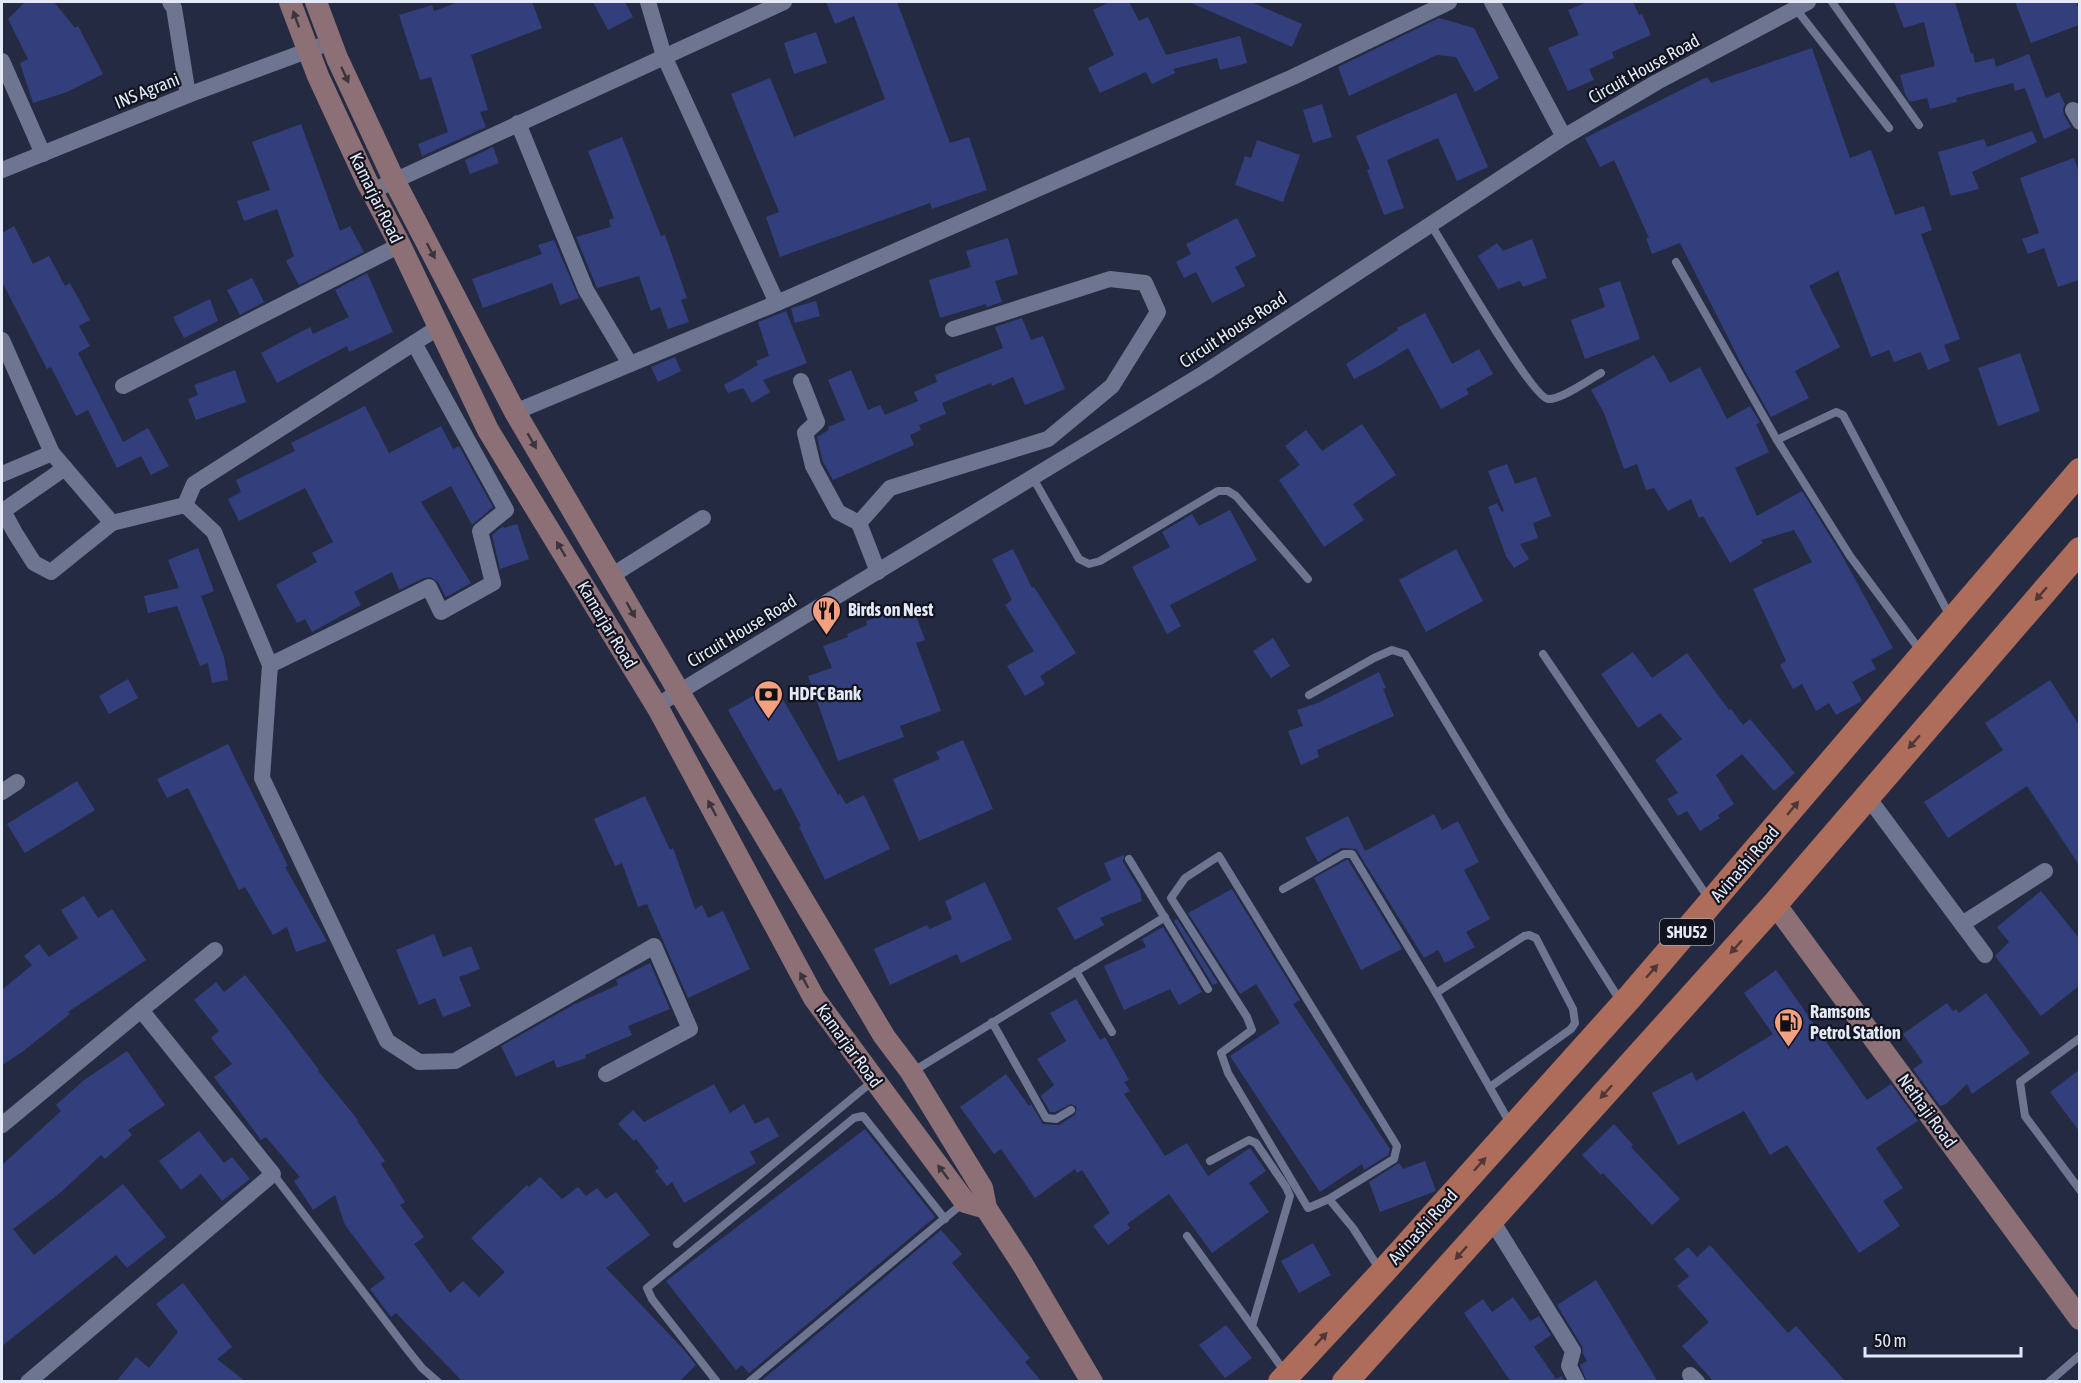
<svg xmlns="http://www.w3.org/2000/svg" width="2081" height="1383" viewBox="0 0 2081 1383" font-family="'Asap Condensed',sans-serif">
	<rect width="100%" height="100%" fill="#242a41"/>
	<g fill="#333f7c">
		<path d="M25 2H54L75 28 78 26 103 74 67 92 33 103 20 63 28 59 8 19Z"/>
		<path d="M459 2H532L542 28 471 55 488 110 480 112 486 127 422 156 418 144 448 132 431 77 420 80 399 15 432 5 434 11Z"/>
		<path d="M593 2H625L633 17 608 30Z"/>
		<path d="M826 2H897L950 143 969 137 987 190 932 209 930 203 780 257 766 217 779 212 731 94 770 78 794 137 885 99 854 16 835 24Z"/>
		<path d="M1110 2H1129L1139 21 1148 17 1166 55 1240 36 1247 63 1220 70 1217 58 1173 69 1175 73 1152 84 1146 72 1100 93 1088 68 1114 55 1093 10Z"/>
		<path d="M1189 2H1251L1302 24 1292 47Z"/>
		<path d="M1587 2H1633L1639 15 1642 14 1651 35 1612 52 1614 58 1589 69 1594 80 1568 91 1548 48 1579 35 1568 10Z"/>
		<path d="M1894 2H1955L1971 54 1973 53 1975 63 1994 58 1996 67 2029 54 2046 98 2059 92 2065 104 2063 109 2064 115 2071 127 2044 139 2025 88 2015 91 2013 83 1956 98 1957 102 1930 109 1927 98 1910 102 1905 94 1900 75 1935 66 1924 22 1904 28Z"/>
		<path d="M2015 2H2076L2079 10V25L2031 43Z"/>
		<path d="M1439 18 1474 28 1499 78 1475 92 1456 57 1437 55 1349 96 1338 67Z"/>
		<path d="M816 32 827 63 794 74 784 43Z"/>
		<path d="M1812 48 1850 158 1871 150 1895 215 1924 206 1932 230 1921 234 1960 339 1944 345 1950 361 1928 370 1921 352 1894 362 1889 350 1871 357 1838 271 1809 286 1840 347 1795 371 1809 398 1771 417 1744 369 1680 243 1652 254 1646 238H1649L1614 160 1600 167 1585 138 1707 77 1711 83Z"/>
		<path d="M1456 93 1488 167 1457 181 1438 138 1387 160 1404 208 1384 215 1367 170 1370 169 1356 136Z"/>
		<path d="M1322 104 1332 137 1313 143 1303 110Z"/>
		<path d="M301 124 340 231 350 226 364 252 299 285 286 261 294 256 277 209 244 221 237 201 270 190 252 142Z"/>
		<path d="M2032 131 2037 142 1972 172 1979 189 1951 196 1938 152 1984 139 1987 147Z"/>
		<path d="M622 137 661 236 665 235 687 298 681 300 689 322 668 329 660 307 651 311 639 276 597 288 576 237 611 227 609 220 614 218 588 151Z"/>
		<path d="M1257 140 1300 155 1283 202 1235 185 1245 156 1251 158Z"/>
		<path d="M493 147 499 163 470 174 465 160Z"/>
		<path d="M2074 158 2079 173V280L2058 287 2044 248 2028 254 2022 239 2039 233 2020 178Z"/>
		<path d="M1237 218 1256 256 1235 267 1245 286 1212 303 1196 272 1184 278 1176 262 1191 254 1186 244Z"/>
		<path d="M14 226 33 264 49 256 65 286 70 283 90 320 79 326 90 346 78 353 123 442 148 428 169 466 151 475 141 456 117 468 88 410 76 416 51 367 47 369 2 282V233Z"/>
		<path d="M1008 238 1018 274 995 281 1002 302 987 307 986 304 940 318 929 280 971 267 966 251Z"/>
		<path d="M1532 239 1547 278 1523 287 1520 281 1498 289 1478 256 1497 243 1503 251Z"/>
		<path d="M554 240 579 298 560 305 552 283 483 308 472 279 542 254 538 245Z"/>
		<path d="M367 273 393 332 349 352 347 346 277 383 261 353 310 327 313 334 349 317 335 290Z"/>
		<path d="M252 278 264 302 240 315 227 290Z"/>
		<path d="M1620 281 1640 339 1585 359 1571 320 1605 307 1599 288Z"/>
		<path d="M210 299 218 321 184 338 173 317Z"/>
		<path d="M816 301 820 316 795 323 791 308Z"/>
		<path d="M786 311 807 363 763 380 770 392 752 403 743 388 728 393 724 385 758 365 756 361 769 356 758 322Z"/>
		<path d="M1425 313 1452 364 1479 349 1493 374 1466 389 1469 394 1441 409 1408 348 1379 366 1354 379 1346 364 1398 330 1397 328Z"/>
		<path d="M1022 318 1031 340 1043 336 1065 389 1025 405 1013 377 992 386 991 383 942 403 946 414 919 425 921 430 910 435 914 445 833 480 823 462 817 437 829 430 828 427 845 420 828 380 851 370 868 410 880 405 885 415 918 401 914 392 937 382 935 375 1003 348 995 327Z"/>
		<path d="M2020 353 2040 411 1998 426 1978 368Z"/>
		<path d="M1654 355 1670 383 1700 367 1727 419 1750 406 1760 423 1756 424 1769 452 1735 468 1757 516 1802 491 1840 552 1893 648 1871 660 1876 669 1852 682 1862 701 1836 715 1829 703 1816 711 1802 684 1793 689 1780 665 1786 661 1753 589 1812 562 1794 530 1761 540 1763 543 1730 563 1703 516 1699 518 1691 499 1668 511 1654 488 1646 490 1637 464 1624 469 1604 413 1591 390Z"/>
		<path d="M675 357 681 371 658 382 651 367Z"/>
		<path d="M235 370 246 402 196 420 188 399 198 395 194 385Z"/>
		<path d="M365 406 389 453 441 426 453 449 459 446 493 507 472 525 451 486 421 502 471 583 446 597 438 582 430 577 424 578 399 590 392 572 354 592 361 605 312 632 305 619 297 623 276 585 317 562 312 553 333 542 305 488 239 521 228 499 241 492 236 480 295 451 291 443Z"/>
		<path d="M1362 424 1396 475 1353 504 1364 520 1324 547 1279 480 1300 465 1285 446 1306 430 1322 451Z"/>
		<path d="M1507 464 1515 484 1536 477 1551 516 1533 523 1538 538 1520 544 1529 559 1514 568 1506 556 1488 507 1497 503 1502 512 1504 511 1488 471Z"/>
		<path d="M1230 510 1257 560 1170 605 1181 626 1167 634 1132 567 1170 547 1162 532 1192 514 1199 526Z"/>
		<path d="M517 524 529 559 500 569 492 535 503 526 504 528Z"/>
		<path d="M198 548 214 591 201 596 224 657 228 680 212 683 208 663 200 666 177 606 148 613 144 596 179 588 168 560Z"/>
		<path d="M1013 549 1032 588 1034 587 1076 653 1040 676 1045 684 1025 696 1007 666 1034 651 1005 605 1012 600 992 559Z"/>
		<path d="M1456 549 1483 601 1426 632 1399 580Z"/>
		<path d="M912 605 925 640 916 643 941 711 900 726 904 737 838 761 808 676 832 668 823 646 848 637 847 634 867 625 866 621Z"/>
		<path d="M1273 638 1290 666 1271 678 1253 651Z"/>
		<path d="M1633 652 1652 678 1687 653 1729 710 1731 709 1743 725 1750 719 1795 773 1774 791 1742 754 1716 775 1734 804 1718 815 1720 818 1700 831 1687 811 1678 816 1667 799 1678 793 1655 760 1682 739 1660 713 1638 728 1601 674Z"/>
		<path d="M1379 672 1386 688 1383 689 1394 716 1317 750 1319 757 1301 765 1288 731 1303 726 1297 710 1320 702Z"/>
		<path d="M128 679 138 698 109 714 99 696Z"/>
		<path d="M2050 680 2079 725V865L2027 786 1948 838 1924 802 2003 750 1985 723Z"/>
		<path d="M774 684 838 795 840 794 846 804 864 795 890 849 825 880 799 827 801 826 781 788 774 791 728 710Z"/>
		<path d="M963 740 993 809 919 841 893 779 940 759 936 752Z"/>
		<path d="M228 744 288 866 285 867 327 941 296 952 287 927 273 935 245 887 239 890 188 788 167 798 157 779Z"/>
		<path d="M77 781 95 810 25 853 7 824Z"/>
		<path d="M645 796 670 850 673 848 695 909 702 905 708 918 723 911 750 969 688 998 647 904 638 907 622 863 615 866 594 819Z"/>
		<path d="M1434 814 1442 830 1458 821 1479 862 1464 870 1490 919 1466 932 1475 947 1445 963 1438 950 1424 958 1356 849 1341 848 1318 862 1305 838 1348 816 1365 851Z"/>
		<path d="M1124 855 1123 862 1140 890 1142 901 1100 918 1104 925 1075 940 1057 908 1111 880 1104 863Z"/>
		<path d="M1346 860H1348L1402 949 1361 970 1314 878Z"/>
		<path d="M985 882 1012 939 961 963 957 954 890 985 874 949 927 925 930 929 952 919 945 901Z"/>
		<path d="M1232 889 1300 1000 1293 1004 1390 1149 1388 1155 1364 1170 1362 1164 1320 1192 1230 1056 1280 1023 1256 984 1240 994 1188 913Z"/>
		<path d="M2041 891 2079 938V986L2041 1016 1995 956 2009 942 1997 927Z"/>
		<path d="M84 896 98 918 112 909 146 960 68 1012 70 1014 22 1052 2 1065V990L32 965 24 956 39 944 49 957 78 938 61 910Z"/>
		<path d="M1177 919 1218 983 1213 985 1174 921Z"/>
		<path d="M1163 927 1202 992 1179 1005 1170 989 1124 1010 1104 966 1146 947 1142 939Z"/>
		<path d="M434 934 443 957 471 946 480 969 459 977 471 1006 443 1017 435 998 419 1005 396 950Z"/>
		<path d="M650 963 670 1009 628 1026 632 1035 585 1055 586 1058 557 1068 554 1060 516 1077 501 1046 573 1005 618 985 616 980Z"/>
		<path d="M1776 970 1867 1100 1891 1084 1918 1121 1876 1148 1903 1188 1883 1201 1900 1226 1859 1253 1787 1145 1770 1155 1744 1111 1678 1145 1652 1093 1692 1072 1696 1081 1773 1034 1744 993Z"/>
		<path d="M245 975 281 1020 319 1070 318 1071 358 1120 357 1121 385 1161 381 1164 405 1202 400 1205 424 1237 414 1244 450 1293 463 1281 479 1297 505 1272 471 1238 527 1185 529 1187 540 1177 562 1199 578 1187 586 1196 597 1188 606 1199 616 1192 650 1235 606 1268 685 1351 696 1365 679 1382H463L396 1313 391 1317 370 1289 385 1278 345 1225 335 1195 313 1210 294 1181 300 1177 266 1137 261 1140 214 1077 232 1064 211 1038 219 1031 194 1000 216 982 224 992Z"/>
		<path d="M1986 993 2030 1053 1972 1094 1967 1084 1946 1104 1940 1106 1913 1069 1923 1062 1903 1034 1947 1003 1953 1011 1956 1009 1959 1013Z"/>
		<path d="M1076 999 1100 1040 1105 1037 1129 1080 1124 1082 1130 1091 1124 1094 1165 1156 1187 1143 1208 1176 1250 1148 1266 1171 1249 1183 1269 1212 1212 1253 1169 1194 1127 1224 1130 1228 1108 1245 1093 1226 1110 1213 1082 1170 1077 1173 1075 1169 1035 1198 1001 1149 994 1154 960 1107 1006 1074 1029 1106 1031 1104 1043 1124 1059 1125 1075 1115 1077 1107 1071 1104 1055 1112H1050L1041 1096 1054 1085 1037 1059 1066 1041 1050 1013Z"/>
		<path d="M127 1051 165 1105 128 1130 132 1135 105 1159 101 1155 60 1193 13 1229 34 1255 123 1184 166 1237 127 1268 116 1255 2 1346V1165L61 1111 56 1105 84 1080Z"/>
		<path d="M2079 1070V1131L2050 1092Z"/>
		<path d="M714 1084 730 1113 744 1104 755 1124 768 1117 779 1136 750 1152 756 1163 684 1203 672 1182 667 1186 655 1171 659 1168 636 1139 634 1141 618 1124 633 1110 644 1122Z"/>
		<path d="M1614 1124 1633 1145 1631 1147 1680 1199 1652 1225 1603 1173 1601 1175 1582 1155Z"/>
		<path d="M865 1129 935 1217 749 1373 742 1365 736 1370 666 1281Z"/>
		<path d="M199 1131 224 1163 232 1157 250 1179 222 1201 201 1174 181 1190 159 1161Z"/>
		<path d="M1425 1161 1436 1191 1380 1212 1369 1182 1399 1163 1403 1169Z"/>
		<path d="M941 1230 962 1254 952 1263 1030 1358 1025 1362 1042 1382H760Z"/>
		<path d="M1313 1243 1331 1275 1299 1293 1281 1261Z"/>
		<path d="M1710 1245 1788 1333 1796 1326 1846 1382H1714L1682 1346 1709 1322 1677 1286 1689 1276 1674 1259 1688 1247 1697 1257Z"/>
		<path d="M1596 1280 1658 1382H1587L1580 1365 1587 1361 1583 1354 1582 1346 1557 1305Z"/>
		<path d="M183 1283 232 1347 217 1359 246 1382H116L136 1357 149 1368 178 1332 156 1304Z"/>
		<path d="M1513 1297 1530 1321 1539 1316 1551 1335 1534 1347 1556 1379 1562 1376 1565 1382H1511L1464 1313 1483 1299 1492 1312Z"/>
		<path d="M1226 1325 1252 1358 1225 1378 1199 1345Z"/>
	</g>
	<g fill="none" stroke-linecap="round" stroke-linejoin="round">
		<g stroke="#6d7590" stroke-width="8">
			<path d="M1832 2 1919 125"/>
			<path d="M1796 9 1889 128"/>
			<path d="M1431 225C1447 249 1531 397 1548 399 1561 400 1590 379 1601 373"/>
			<path d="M1676 262 1777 440"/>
			<path d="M1033 478 1079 559 1089 564 1100 561 1218 491H1228L1236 496 1308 579"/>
			<path d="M1922 653 1850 556 1777 440 1836 412 1843 415 1951 618"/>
			<path d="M1543 654 1709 899"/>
			<path d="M1309 695 1374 658 1392 650 1405 654 1503 816 1621 1002"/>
			<path d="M1129 859 1208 989"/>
			<path d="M1283 889 1344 854H1352L1436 993 1511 1125"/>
			<path d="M1076 971 1112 1032"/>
			<path d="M1436 993 1524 936 1529 935 1536 938 1573 1009 1575 1023 1571 1029 1490 1087"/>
			<path d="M992 1022 1046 1118 1056 1119 1071 1110"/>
			<path d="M2080 1038 2020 1082 2025 1116 2080 1190"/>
			<path d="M912 1072 1165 917"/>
			<path d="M1210 1161 1249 1140 1256 1143 1286 1187 1290 1196 1252 1326"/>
			<path d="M273 1174 406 1348 422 1368 438 1382"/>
			<path d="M1329 1199 1394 1159 1397 1146 1219 856 1185 878 1171 898 1247 1017 1252 1030 1221 1053 1228 1073 1308 1208 1329 1199 1353 1228 1380 1270"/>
			<path d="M1187 1236 1285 1372"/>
			<path d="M677 1244 874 1080"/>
			<path d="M717 1382 652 1299 647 1288 854 1118 863 1116 945 1219"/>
			<path d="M749 1382 963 1203"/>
			<path d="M2049 1382 2080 1355"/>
		</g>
		<g stroke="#6d7590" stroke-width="16">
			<path d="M170 2 174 8 188 95"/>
			<path d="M648 2 664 56 777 303"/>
			<path d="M1492 2 1564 137"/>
			<path d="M2 61 43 154"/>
			<path d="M2073 110 2080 122"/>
			<path d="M518 123 586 290 630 364"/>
			<path d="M2 170 188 95 331 42"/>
			<path d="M372 191 784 2"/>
			<path d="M2 340 52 453 112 523 185 505 194 484 439 327"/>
			<path d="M801 381 817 422 805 433 813 466 838 512 859 523 890 488 1048 439 1112 386 1158 312 1145 283 1110 279 953 329"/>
			<path d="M123 386 400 245"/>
			<path d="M515 412 777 303 1293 77 1449 2"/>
			<path d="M65 468 3 511 15 533 34 563 51 572 112 523"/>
			<path d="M2 474 52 453"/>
			<path d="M185 505 214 532 270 665 262 778 387 1041 419 1062 455 1061 654 946 690 1029 606 1074"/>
			<path d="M859 523 878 572"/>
			<path d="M611 576 703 518"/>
			<path d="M270 665 429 587 441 612 493 583 480 531 506 510 414 343"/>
			<path d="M656 706 1206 372 1564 137 1657 82 1808 2"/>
			<path d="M2 792 17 782"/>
			<path d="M1867 796 1985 955"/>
			<path d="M1962 924 2045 871"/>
			<path d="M141 1010 215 950"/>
			<path d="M2 1125 141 1010 273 1174 28 1382"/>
			<path d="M1491 1219 1573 1351 1569 1366 1577 1382"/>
			<path d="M1690 1375 1697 1382"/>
		</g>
		<g stroke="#8d7076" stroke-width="22">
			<path d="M290 2 318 76 367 182 400 245 488 430 659 710 814 998 965 1202 986 1208"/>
			<path d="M316 2 337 58 394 180 515 412 679 692 884 1036 911 1072 982 1188 986 1208 1023 1265 1092 1382"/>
			<path d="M1775 904 2080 1319"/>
		</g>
		<g stroke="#ae6c5b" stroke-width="26">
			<path d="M1281 1382 1382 1273 1630 997 2080 471"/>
			<path d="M1345 1382 1775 904 2080 550"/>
		</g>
	</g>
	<defs><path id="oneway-solid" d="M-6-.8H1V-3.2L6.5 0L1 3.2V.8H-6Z" transform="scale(1.5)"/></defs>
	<g fill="#3c343d">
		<use href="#oneway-solid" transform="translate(296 19) rotate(-110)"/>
		<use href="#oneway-solid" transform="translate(345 75) rotate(65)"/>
		<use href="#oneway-solid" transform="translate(431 251) rotate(62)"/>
		<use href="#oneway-solid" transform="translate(532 441) rotate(60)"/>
		<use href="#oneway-solid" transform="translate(561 549) rotate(-121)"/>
		<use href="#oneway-solid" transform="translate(631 610) rotate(60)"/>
		<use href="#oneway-solid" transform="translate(712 808) rotate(-118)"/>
		<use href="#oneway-solid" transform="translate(804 980) rotate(-118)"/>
		<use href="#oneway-solid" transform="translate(943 1172) rotate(-127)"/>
	</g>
	<g fill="#503736">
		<use href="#oneway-solid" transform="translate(2041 594) rotate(131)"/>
		<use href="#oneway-solid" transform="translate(1914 742) rotate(131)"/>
		<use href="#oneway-solid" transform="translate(1793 808) rotate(-50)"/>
		<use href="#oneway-solid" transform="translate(1736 947) rotate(132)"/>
		<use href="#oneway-solid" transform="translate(1652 971) rotate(-49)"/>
		<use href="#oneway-solid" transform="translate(1606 1092) rotate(132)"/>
		<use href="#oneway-solid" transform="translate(1480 1164) rotate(-48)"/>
		<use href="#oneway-solid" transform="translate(1461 1253) rotate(132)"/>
		<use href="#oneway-solid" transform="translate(1321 1339) rotate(-47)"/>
	</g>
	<defs>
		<symbol id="restaurant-pin" viewBox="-11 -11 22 30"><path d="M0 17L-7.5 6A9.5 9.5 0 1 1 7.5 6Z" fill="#f3a081" stroke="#11131e"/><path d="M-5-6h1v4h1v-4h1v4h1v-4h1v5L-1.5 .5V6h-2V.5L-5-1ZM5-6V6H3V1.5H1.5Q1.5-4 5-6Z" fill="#111"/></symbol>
		<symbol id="bank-pin" viewBox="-11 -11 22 30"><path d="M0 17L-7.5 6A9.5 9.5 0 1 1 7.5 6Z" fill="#f3a081" stroke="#11131e"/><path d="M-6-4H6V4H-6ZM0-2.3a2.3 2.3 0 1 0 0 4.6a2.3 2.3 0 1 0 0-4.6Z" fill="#111"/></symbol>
		<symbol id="fuel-pin" viewBox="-11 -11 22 30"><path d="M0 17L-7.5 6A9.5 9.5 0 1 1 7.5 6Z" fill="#f3a081" stroke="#11131e"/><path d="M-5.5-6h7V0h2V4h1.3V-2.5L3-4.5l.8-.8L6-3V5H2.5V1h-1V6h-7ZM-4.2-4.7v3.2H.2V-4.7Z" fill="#111"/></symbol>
	</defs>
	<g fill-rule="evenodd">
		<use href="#restaurant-pin" x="810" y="594" width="33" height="45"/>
		<use href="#bank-pin" x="752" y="678" width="33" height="45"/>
		<use href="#fuel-pin" x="1772" y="1006" width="33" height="45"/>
	</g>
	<g text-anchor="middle" stroke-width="4.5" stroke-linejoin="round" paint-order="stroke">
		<rect fill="#11131e" stroke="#a5a9b7" stroke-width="1.5" x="1660" y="919" width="54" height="26" rx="4.5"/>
		<g font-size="16" font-weight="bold" fill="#e4e9f8">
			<text x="1687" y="938">SHU52</text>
		</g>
		<g font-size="18" fill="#e4e9f8" stroke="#11131e">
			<text transform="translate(1644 69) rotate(-29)" y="6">Circuit House Road</text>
			<text transform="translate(147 91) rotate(-22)" y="6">INS Agrani</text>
			<text transform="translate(376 198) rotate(64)" y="6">Kamarjar Road</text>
			<text transform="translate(1233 330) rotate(-33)" y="6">Circuit House Road</text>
			<text transform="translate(607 625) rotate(59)" y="6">Kamarjar Road</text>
			<text transform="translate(742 631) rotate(-31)" y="6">Circuit House Road</text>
			<text transform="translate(1745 864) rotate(-49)" y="6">Avinashi Road</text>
			<text transform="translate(849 1046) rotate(54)" y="6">Kamarjar Road</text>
			<text transform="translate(1927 1111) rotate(54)" y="6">Nethaji Road</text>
			<text transform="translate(1423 1227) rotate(-48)" y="6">Avinashi Road</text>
		</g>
		<g font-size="18" font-weight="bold" fill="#e4e9f8" stroke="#11131e" text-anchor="start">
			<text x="848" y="616">Birds on Nest</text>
			<text x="789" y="700">HDFC Bank</text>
			<text x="1810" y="1018">Ramsons<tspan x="1810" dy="21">Petrol Station</tspan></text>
		</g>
	</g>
	<rect width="2081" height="1383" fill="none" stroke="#e4e9f8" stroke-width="6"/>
	<path d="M1865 1347v9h156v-9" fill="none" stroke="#e4e9f8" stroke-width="3"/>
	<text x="1874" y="1347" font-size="18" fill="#e4e9f8" stroke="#11131e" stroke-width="4.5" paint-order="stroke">50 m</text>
</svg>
